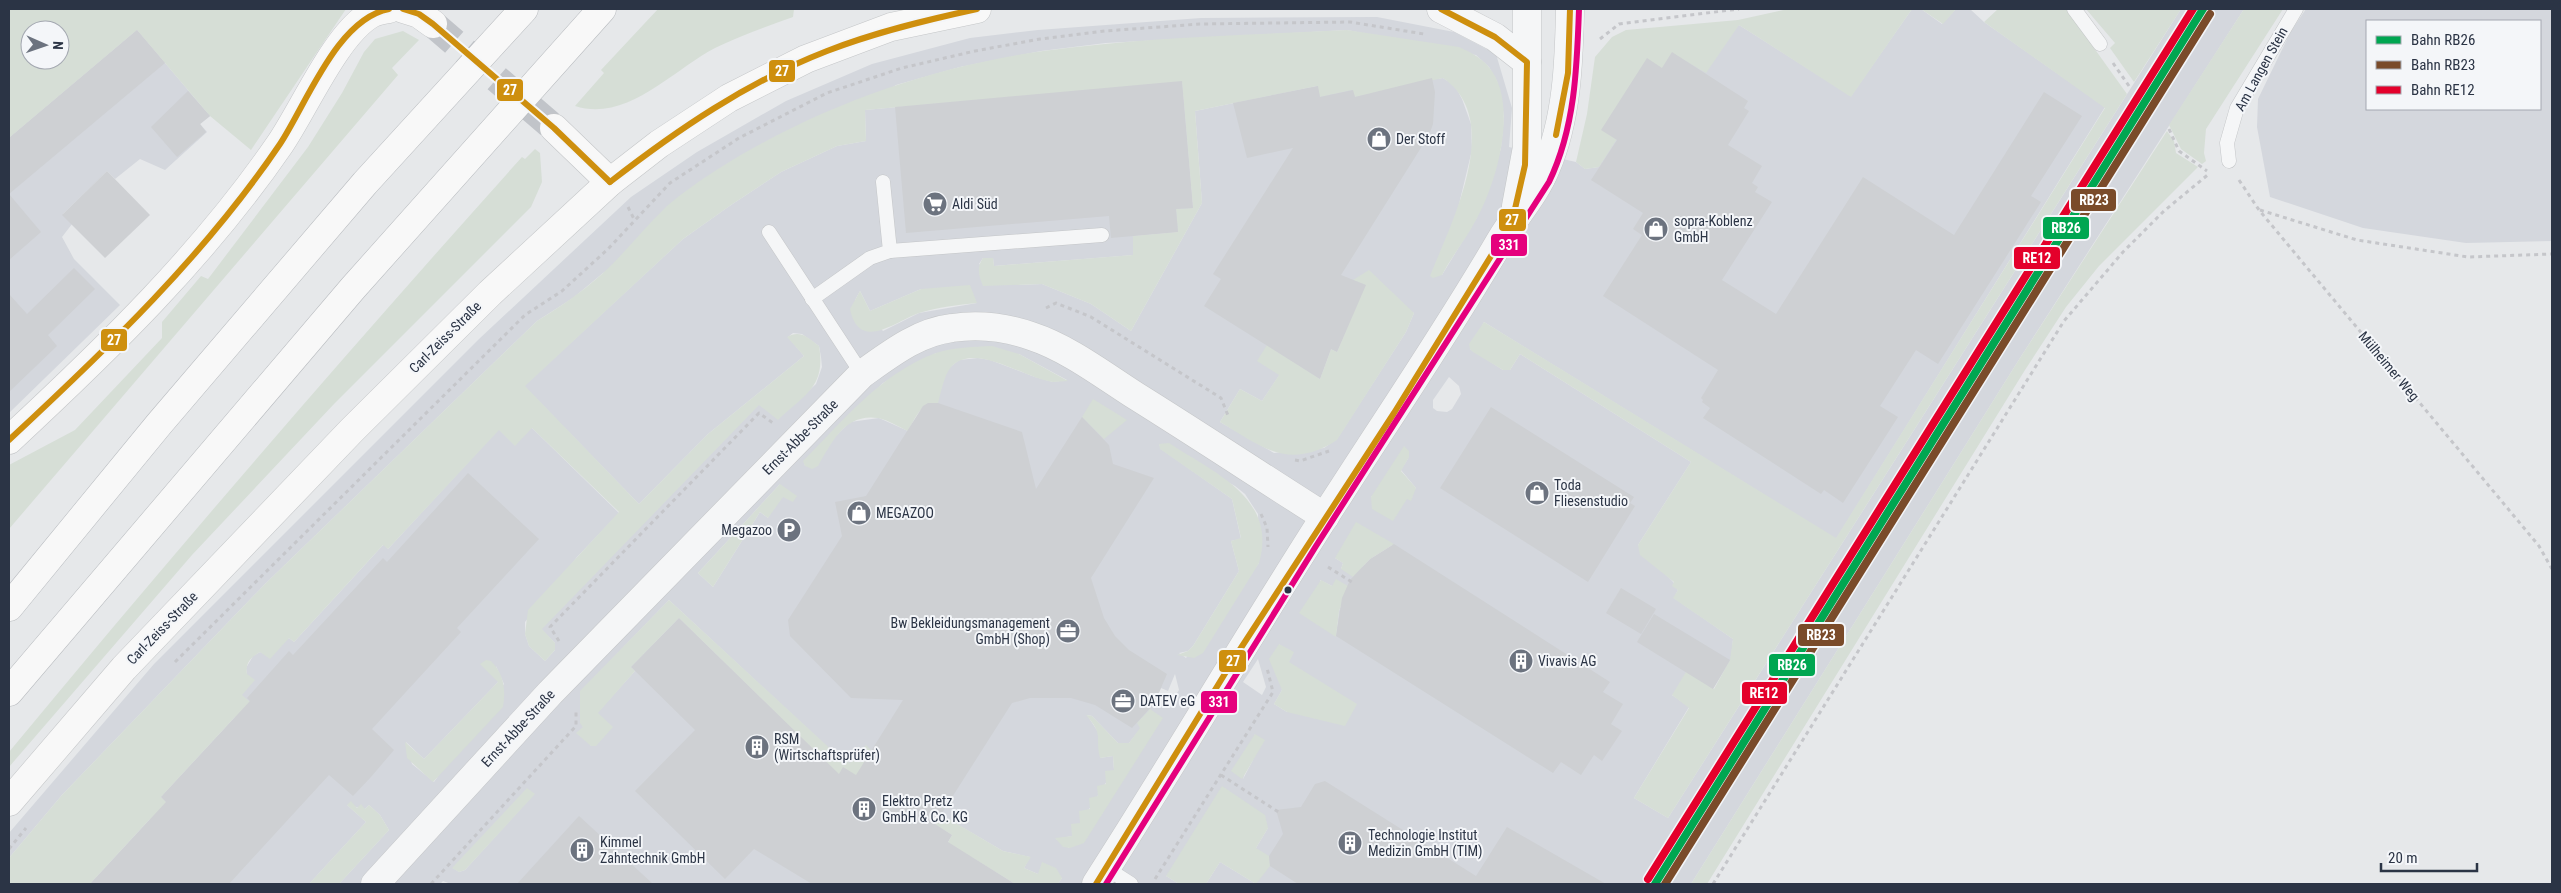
<svg xmlns="http://www.w3.org/2000/svg" width="2561" height="893" viewBox="0 0 2561 893" font-family="'Roboto Condensed',sans-serif">
	<rect width="100%" height="100%" fill="#e6e8ea"/>
	<g fill="#d4d7dd" fill-rule="evenodd">
		<path d="M1912 9H1921L1942 24 1956 9H1970L1984 22 2105 107 1836 539 1484 322 1470 349 1503 370H1510L1520 354 1691 462 1638 545 1674 583 1678 590 1674 598 1733 639 1731 660 1713 689 1672 695 1689 707 1634 798 1668 818 2181 9H2244L2020 358 1691 884H1206L1220 862 1256 884V848L1268 828 1166 876 1179 884H1058L1062 878 1038 874 1024 868 1030 857 1003 851 919 802 866 746 850 764 836 755 669 600 581 691 583 727 591 746 597 713 635 671 631 667 679 618 824 759 834 782 843 767 952 835 946 845 973 858 1015 884H451L443 881 440 884H339L389 830 380 815 369 805 365 809 347 805 366 822 309 884H90L149 820 172 807 161 797 235 717 247 674 246 668 253 656 260 652 266 654 289 638 294 642 384 544 388 549 499 429 532 428 619 513 577 557 525 622V634L529 646 545 661 555 650V643L541 629 759 404 778 419 816 384 822 367 821 357 819 346 802 334 793 333 788 337 804 356 708 434 639 504 524 386 683 239 731 205 781 172 837 146 866 141 865 110 1182 81 1193 208 1178 232 1133 236 1134 255 994 266 993 258H983L979 264 1020 285 1042 284 1091 304 1131 331 1202 203 1195 111 1317 86 1353 90 1443 78 1455 86 1462 99 1471 124 1472 150 1442 275 1476 219 1491 184 1501 148 1504 116 1497 81 1489 67 1476 55 1347 30 1106 43 1041 51 960 67 896 85 603 273 573 298 537 321 265 584 62 795 9 858V833L154 664 479 339 631 197 697 152 786 101 872 64 970 38 1038 30 1201 18 1377 17 1454 32 1496 54 1512 108 1509 147 1576 162 1585 169 1599 167 1601 130 1647 58 1672 52 1739 25 1851 96ZM1366 285 1414 313 1406 332 1337 439 1324 448 1274 453 1220 422 1240 389 1262 401 1280 374 1320 379 1331 349 1337 352ZM921 289 977 303 919 313 883 331 855 300 860 291 870 311ZM936 353 1019 354 1067 380 1053 382 1035 377 990 360 978 358 959 360 949 368 908 431 879 418 850 422 805 466 804 461 883 383ZM1449 377 1459 386 1461 394 1452 409 1447 412 1437 411 1433 408V400ZM1159 444 1235 486 1245 494 1258 514 1259 563 1186 658 1179 653 1188 651 1193 646 1239 571 1231 541 1241 539 1232 499 1161 449ZM1409 457 1401 470 1416 488 1407 499 1371 497ZM780 484 768 518 760 512 713 587 698 573ZM1393 545 1362 567 1341 569 1343 563 1335 558ZM1320 580 1332 586H1348L1339 611 1336 636ZM1279 644 1288 661 1287 712 1274 704 1282 690ZM1258 659 1266 687 1262 695 1243 682ZM496 666 504 684 434 782 412 764 406 742 424 759 498 682ZM1175 674 1179 690 1169 705 1157 697 1161 688 1168 691ZM1087 715 1092 716 1118 743H1129L1141 728 1069 848 1056 839 1072 836 1114 770 1113 756 1100 758V735ZM1255 734 1253 760 1243 779ZM534 794 465 870 459 872 453 868Z"/>
		<path d="M2306 9H2552V241L2466 243 2363 228 2270 197 2257 127 2258 99 2291 31ZM2367 21H2540V109H2367Z"/>
		<path d="M137 30 210 116 200 124 207 132 165 170 140 159 115 179 107 171 63 214 72 224 62 237 74 259 120 305 9 413V138Z"/>
	</g>
	<g fill="#d6ded6" fill-rule="evenodd">
		<path d="M9 9H346L251 150 210 116 137 30 9 138ZM30 30H60V60H30Z"/>
		<path d="M658 9H794L793 17C767 26 740 36 715 48 673 70 626 123 575 106L604 73 601 70Z"/>
		<path d="M1788 9H1912L1851 97 1739 25 1706 73 1672 53 1599 167 1585 169 1576 162 1587 114 1595 57 1612 37 1626 30 1738 20Z"/>
		<path d="M1921 9H1956L1943 24Z"/>
		<path d="M1998 9H2066L2127 94 1668 818 1634 798 1689 708 1672 695 1686 672 1714 689 1730 660 1733 639 1673 598 1678 590 1672 586 1674 582 1640 555 1638 545 1691 462 1520 354 1510 370H1503L1473 352 1470 349 1469 344 1484 322 1836 538 2105 108 1984 22Z"/>
		<path d="M2086 9H2181L2134 82 2110 48 2115 43Z"/>
		<path d="M2244 9H2283L2206 129 2204 153 2206 161 2202 164 2181 149 2169 125Z"/>
		<path d="M1347 30 1459 47C1470 52 1480 57 1488 66 1520 103 1497 182 1476 220 1466 239 1452 256 1442 275L1433 278 1430 276C1451 223 1505 120 1443 78L1355 97 1352 90 1320 97 1317 86 1195 111 1202 203 1131 331 1091 304 1042 284 983 286C979 276 976 268 983 258H993L994 266 1133 255V236L1178 232 1176 209 1193 208 1182 82 865 110 866 141 837 146 781 172 731 205 683 239 525 386 639 504 708 434 804 356 787 337C800 329 809 338 819 346 826 387 805 394 778 420L759 405 542 629 555 643V650L545 661 529 646 525 634 528 610 619 512 532 428 515 446 499 430 388 549 383 545 294 642 289 638 270 659 260 652C251 657 245 663 247 674L255 680 242 695 256 707 235 717 161 797 172 807 149 820 90 884H9V858L62 795 265 584 537 321C560 307 582 292 602 274 625 253 644 228 667 206 682 193 701 180 718 169 816 107 929 67 1043 51 1144 37 1246 35 1347 30Z"/>
		<path d="M403 31 419 40 392 68 398 75 9 529V465L75 430 162 338V322L201 276 208 279 308 147 342 93 364 52 375 39Z"/>
		<path d="M2167 131 2174 141 2176 153 2198 167 2099 266 2066 307 2025 370 1707 884H1691L2020 358Z"/>
		<path d="M535 149 540 153 542 182 531 207 334 404 192 555 9 767V752C176 550 347 352 522 157L525 159Z"/>
		<path d="M1369 270 1414 313 1406 332 1337 440C1289 471 1262 447 1220 422L1240 389 1262 401 1279 375 1257 361 1267 345 1320 379 1331 349 1337 352 1365 285 1353 280Z"/>
		<path d="M970 285 977 303C958 305 938 307 919 313 896 321 859 353 850 309L860 291 870 311 921 289Z"/>
		<path d="M992 346 1019 354 1068 381C1063 381 1058 382 1053 382 1025 379 975 341 951 367 944 375 941 393 938 403 921 402 916 417 908 431 899 427 888 420 878 418 845 413 832 442 818 466L812 469 805 466 803 461C843 421 881 373 936 353 954 347 973 347 992 346Z"/>
		<path d="M1093 399 1127 420 1104 439 1082 417Z"/>
		<path d="M1169 443C1214 473 1278 498 1259 563L1203 653 1194 658 1177 655 1188 651 1193 646 1239 571 1231 541 1241 538 1232 499 1160 449 1159 444Z"/>
		<path d="M1404 446 1409 451V457L1401 471 1416 488 1411 501 1407 499 1393 521 1372 509 1371 497Z"/>
		<path d="M780 484 797 496 793 502 783 497 768 518 760 512 713 587 698 573Z"/>
		<path d="M1356 522 1394 544 1370 559 1353 577 1341 569 1343 563 1335 558Z"/>
		<path d="M1336 579 1348 586 1339 611 1336 637 1299 613 1321 580 1332 586Z"/>
		<path d="M669 600 837 755 850 763 866 745 871 750 869 772 1003 851 1031 857 1024 868 1038 874 1042 862 1056 868 1062 878 1058 884H1015L973 858 946 846 952 835 843 768 834 782 823 759 679 618 631 667 635 671 598 713 613 727 596 746H591L576 733 583 727 580 723V691Z"/>
		<path d="M1279 644 1294 652 1289 662 1357 704 1345 726 1287 712 1274 704 1282 690 1269 659Z"/>
		<path d="M486 660 491 661C504 674 506 690 503 707L433 782 407 758 405 742 424 759 498 682 480 664Z"/>
		<path d="M1150 709 1163 718 1084 843 1070 848 1063 847 1055 838 1072 836 1071 824 1080 823 1079 811 1090 809 1089 798 1098 796 1097 786 1106 784 1105 771 1114 770 1113 756 1100 758C1095 736 1104 735 1086 715L1092 716 1118 743H1129L1140 728 1137 723Z"/>
		<path d="M1255 734 1265 740 1242 779 1231 771Z"/>
		<path d="M1222 786 1265 815 1268 828 1256 848 1269 856 1270 866 1256 884 1220 862 1206 884H1179L1166 876Z"/>
		<path d="M527 788 535 794 465 870 459 872 452 868Z"/>
		<path d="M351 801 357 808 361 804 365 809 369 805 380 815 389 830 339 884H309L366 822 347 805Z"/>
	</g>
	<g fill="#ced0d3">
		<path d="M137 30 165 63 9 194V138Z"/>
		<path d="M1672 52 1748 101 1744 108 1749 111 1728 145 1762 166 1752 183 1758 187 1755 192 1772 202 1722 280 1776 314 1863 177 1954 235 2044 92 2082 116 2031 196 2041 202 1938 364 1916 350 1880 406 1898 417 1843 503 1824 490 1821 494 1703 418 1710 408 1702 402 1703 400 1701 398 1718 370 1603 296 1642 235 1633 229 1643 213 1591 180 1617 140 1601 130 1647 58 1662 68Z"/>
		<path d="M1432 78 1435 92 1433 124 1429 135 1341 275 1366 285 1337 352 1331 349 1320 379 1204 306 1221 279 1213 274 1293 148 1247 158 1233 103 1318 86 1320 97 1353 90 1355 97Z"/>
		<path d="M1182 81 1193 208 1176 209 1178 232 1111 238 1109 216 906 233 895 107Z"/>
		<path d="M188 91 210 116 200 124 206 132 177 157 151 127Z"/>
		<path d="M107 171 150 215 105 258 62 215Z"/>
		<path d="M9 194 41 232 9 260Z"/>
		<path d="M74 268 95 289 48 335 57 346 9 392V294L27 314Z"/>
		<path d="M928 403H938L1022 432 1036 489 1082 417 1109 445 1113 464 1154 478 1091 578 1104 618 1115 636 1129 650 1167 674 1157 697 1154 704 1132 728 1095 705 1071 698H1030L1012 703 935 824 952 835 948 842 1015 884H812L754 849 725 879 635 791 695 730 631 667 679 618 839 774 843 767 856 775 903 700 851 698 790 636 788 620 842 536 835 502 866 496 923 406Z"/>
		<path d="M1491 407 1634 497 1630 503 1635 506 1588 582 1440 488Z"/>
		<path d="M468 473 539 539 457 628 461 632 372 729 394 750 371 777 353 796 329 775 229 884H90L166 802 161 797 250 701 247 698 289 651 293 655 383 558 387 562Z"/>
		<path d="M1394 544 1610 682 1603 692 1623 704 1611 724 1622 731 1602 761 1594 755 1581 775 1561 762 1553 773 1336 636 1342 598 1350 580 1370 559Z"/>
		<path d="M1621 588 1656 609 1641 634 1606 613Z"/>
		<path d="M1654 614 1730 660 1713 689 1637 642Z"/>
		<path d="M1325 781 1476 876 1507 827 1606 884H1298L1270 866 1269 856 1283 834 1276 810 1301 807 1315 784Z"/>
		<path d="M579 816 653 884H517Z"/>
	</g>
	<g fill="none" stroke-linecap="round" stroke-linejoin="round">
		<path stroke="#c1c4c9" stroke-width="28" stroke-dasharray="28 14" stroke-linecap="butt" d="M433 24 554 128"/>
		<defs>
			<g id="lane">
				<path d="M2074 9 2100 44"/>
				<path d="M2229 161 2227 143 2237 108 2296 9"/>
				<path d="M769 232 862 374"/>
				<path d="M890 251 1102 235"/>
				<path d="M812 299 870 258 890 251 883 182"/>
				<path d="M1106 868 1131 884"/>
			</g>
			<g id="street">
				<path d="M1441 9 1495 37 1527 62"/>
				<path d="M1516 206 1527 147V9"/>
				<path d="M375 884 550 693 862 374C890 354 918 332 952 328 979 324 1005 327 1031 336 1068 348 1103 375 1136 396 1200 436 1262 477 1325 517"/>
				<path d="M1096 884C1179 755 1256 622 1340 493 1394 409 1450 327 1500 241 1515 216 1535 195 1546 168 1567 119 1569 62 1570 9"/>
			</g>
			<g id="secondary">
				<path d="M403 9 419 14 433 24"/>
				<path d="M554 128 610 182"/>
				<path d="M9 440C107 349 204 255 280 144 304 109 336 34 371 14 376 11 384 10 389 9"/>
				<path d="M9 802 124 668 352 430 490 293 610 182 659 144 729 98 806 59 891 27 977 9"/>
			</g>
			<g id="highway">
				<path d="M9 607 159 424 365 183 524 9"/>
				<path d="M9 692 353 288 602 9"/>
			</g>
		</defs>
		<use href="#lane" stroke="#c4c6c8" stroke-width="15"/>
		<use href="#street" stroke="#c4c6c8" stroke-width="29"/>
		<use href="#secondary" stroke="#c4c6c8" stroke-width="29"/>
		<use href="#highway" stroke="#b8bbbf" stroke-width="29"/>
		<g stroke="#c5c6ca" stroke-width="3" stroke-dasharray="4 4" stroke-linecap="butt">
			<path d="M1600 39 1619 24 1739 9"/>
			<path d="M2113 63 2129 86"/>
			<path d="M2169 129 2179 151 2207 171"/>
			<path d="M2239 180 2259 210 2539 546 2552 569"/>
			<path d="M628 207 634 219"/>
			<path d="M2260 210 2357 240 2468 257 2552 254"/>
			<path d="M1046 308 1056 303 1091 317 1221 398 1229 418"/>
			<path d="M1295 460 1300 461 1329 451"/>
			<path d="M1261 514 1267 528 1268 547"/>
			<path d="M1328 567 1355 584"/>
			<path d="M559 641 550 627 759 413 773 423"/>
			<path d="M175 662 525 315 562 291 608 249 670 183 739 138 827 93 902 68 975 51 1040 39 1105 31 1200 24 1350 22 1424 34"/>
			<path d="M1221 775 1280 813"/>
			<path d="M9 849 26 828"/>
			<path d="M1155 879 1273 692 1267 668"/>
			<path d="M431 884 576 726V711"/>
			<path d="M1713 884 2064 321 2123 252 2164 211 2210 173"/>
		</g>
		<use href="#lane" stroke="#f5f6f7" stroke-width="14"/>
		<use href="#street" stroke="#f5f6f7" stroke-width="28"/>
		<use href="#secondary" stroke="#f8f8f8" stroke-width="28"/>
		<use href="#highway" stroke="#f8f8f8" stroke-width="28"/>
		<defs>
			<g id="bus-1">
				<path d="M403 9 419 14 433 24 554 128 610 182"/>
				<path d="M1556 135 1568 73 1570 9"/>
				<path d="M610 182C677 130 747 82 827 51 876 32 926 20 977 9"/>
				<path d="M9 440C107 349 205 255 280 144 307 103 337 19 389 9"/>
				<path d="M1096 884 1237 654 1394 413 1512 222 1525 165 1527 62 1495 37 1441 9"/>
			</g>
			<path id="bus-2" d="M1106 884 1316 546 1549 182C1575 128 1577 68 1579 9"/>
		</defs>
		<use href="#bus-1" stroke="#f4f6f9" stroke-width="10"/>
		<use href="#bus-2" stroke="#f4f6f9" stroke-width="10"/>
		<use href="#bus-1" stroke="#ce8f0e" stroke-width="6"/>
		<use href="#bus-2" stroke="#e5007d" stroke-width="6"/>
		<defs>
			<path id="rail-1" d="M1655 884 2203 9"/>
			<path id="rail-2" d="M1665 884 2210 14"/>
			<path id="rail-3" d="M1648 879 2193 9"/>
		</defs>
		<use href="#rail-1" stroke="#f4f6f9" stroke-width="11"/>
		<use href="#rail-2" stroke="#f4f6f9" stroke-width="11"/>
		<use href="#rail-3" stroke="#f4f6f9" stroke-width="11"/>
		<use href="#rail-1" stroke="#00a651" stroke-width="8"/>
		<use href="#rail-2" stroke="#7a4b2a" stroke-width="8"/>
		<use href="#rail-3" stroke="#e4002b" stroke-width="8"/>
	</g>
	<defs>
		<symbol id="shop-disc" viewBox="-11 -11 22 22"><circle r="9.5" fill="#6c737f" stroke="#f4f6f9"/><path d="M-5-2.5h2.3a2.7 3.5 0 0 1 5.4 0H5L5.5 6h-11ZM-1.5-2.5h3a1.5 2.3 0 0 0-3 0Z" fill="#fff"/></symbol>
		<symbol id="supermarket-disc" viewBox="-11 -11 22 22"><circle r="9.5" fill="#6c737f" stroke="#f4f6f9"/><path d="M-6-5.5h2.5l.6 2H6L4.5 2H-2.5L-4.4-4H-6ZM-1.5 3.2a1.3 1.3 0 1 0 .1 0ZM3 3.2a1.3 1.3 0 1 0 .1 0Z" fill="#fff"/></symbol>
		<symbol id="parking-disc" viewBox="-11 -11 22 22"><circle r="9.5" fill="#6c737f" stroke="#f4f6f9"/><path d="M-3.5-5.5H1a3.5 3.5 0 0 1 0 7H-1V5.5H-3.5ZM-1-3.4V-.6H.8a1.4 1.4 0 0 0 0-2.8Z" fill="#fff"/></symbol>
		<symbol id="office-disc" viewBox="-11 -11 22 22"><circle r="9.5" fill="#6c737f" stroke="#f4f6f9"/><path d="M-6-3h4V-5.5h4V-3h4V5H-6ZM-1-4.5V-3h2v-1.5ZM-6 0V1H6V0Z" fill="#fff"/></symbol>
		<symbol id="building-disc" viewBox="-11 -11 22 22"><circle r="9.5" fill="#6c737f" stroke="#f4f6f9"/><path d="M-4-6H4V6H1V3H-1V6H-4ZM-2.5-4.3h1.7v1.8h-1.7ZM.8-4.3h1.7v1.8H.8ZM-2.5-1h1.7V.8h-1.7ZM.8-1h1.7V.8H.8Z" fill="#fff"/></symbol>
	</defs>
	<g fill-rule="evenodd">
		<use href="#shop-disc" x="1365" y="125" width="28" height="28"/>
		<use href="#supermarket-disc" x="921" y="190" width="28" height="28"/>
		<use href="#shop-disc" x="1642" y="215" width="28" height="28"/>
		<use href="#shop-disc" x="1523" y="479" width="28" height="28"/>
		<use href="#shop-disc" x="845" y="499" width="28" height="28"/>
		<use href="#parking-disc" x="775" y="516" width="28" height="28"/>
		<use href="#office-disc" x="1054" y="617" width="28" height="28"/>
		<use href="#building-disc" x="1507" y="647" width="28" height="28"/>
		<use href="#office-disc" x="1109" y="687" width="28" height="28"/>
		<use href="#building-disc" x="743" y="733" width="28" height="28"/>
		<use href="#building-disc" x="850" y="795" width="28" height="28"/>
		<use href="#building-disc" x="1336" y="829" width="28" height="28"/>
		<use href="#building-disc" x="568" y="836" width="28" height="28"/>
	</g>
	<circle fill="#2b3445" stroke="#f4f6f9" stroke-width="2" cx="1288" cy="590" r="4.5"/>
	<g text-anchor="middle" stroke-width="4" stroke-linejoin="round" paint-order="stroke">
		<g font-size="14" fill="#2b3445" stroke="#f4f6f9">
			<text transform="translate(2261 69) rotate(-61)" y="5">Am Langen Stein</text>
			<text transform="translate(445 337) rotate(-45)" y="5">Carl-Zeiss-Straße</text>
			<text transform="translate(2389 366) rotate(50)" y="5">Mülheimer Weg</text>
			<text transform="translate(800 437) rotate(-45)" y="5">Ernst-Abbe-Straße</text>
			<text transform="translate(162 628) rotate(-46)" y="5">Carl-Zeiss-Straße</text>
			<text transform="translate(518 728) rotate(-47)" y="5">Ernst-Abbe-Straße</text>
		</g>
		<g font-size="14" fill="#2b3445" stroke="#f4f6f9" text-anchor="start">
			<text x="1396" y="144">Der Stoff</text>
			<text x="952" y="209">Aldi Süd</text>
			<text x="1674" y="226">sopra-Koblenz<tspan x="1674" dy="16">GmbH</tspan></text>
			<text x="1554" y="490">Toda<tspan x="1554" dy="16">Fliesenstudio</tspan></text>
			<text x="876" y="518">MEGAZOO</text>
			<text x="772" y="535" text-anchor="end">Megazoo</text>
			<text x="1050" y="628" text-anchor="end">Bw Bekleidungsmanagement<tspan x="1050" dy="16">GmbH (Shop)</tspan></text>
			<text x="1538" y="666">Vivavis AG</text>
			<text x="1140" y="706">DATEV eG</text>
			<text x="774" y="744">RSM<tspan x="774" dy="16">(Wirtschaftsprüfer)</tspan></text>
			<text x="882" y="806">Elektro Pretz<tspan x="882" dy="16">GmbH &amp; Co. KG</tspan></text>
			<text x="1368" y="840">Technologie Institut<tspan x="1368" dy="16">Medizin GmbH (TIM)</tspan></text>
			<text x="600" y="847">Kimmel<tspan x="600" dy="16">Zahntechnik GmbH</tspan></text>
		</g>
	</g>
	<g stroke="#f4f6f9" stroke-width="2">
		<rect x="768" y="59" width="28" height="24" rx="5" fill="#ce8f0e"/>
		<rect x="496" y="78" width="28" height="24" rx="5" fill="#ce8f0e"/>
		<rect x="2070" y="188" width="47" height="24" rx="5" fill="#7a4b2a"/>
		<rect x="1498" y="208" width="29" height="24" rx="5" fill="#ce8f0e"/>
		<rect x="2042" y="216" width="48" height="24" rx="5" fill="#00a651"/>
		<rect x="1490" y="233" width="38" height="24" rx="5" fill="#e5007d"/>
		<rect x="2013" y="246" width="48" height="24" rx="5" fill="#e4002b"/>
		<rect x="100" y="328" width="28" height="24" rx="5" fill="#ce8f0e"/>
		<rect x="1797" y="623" width="48" height="24" rx="5" fill="#7a4b2a"/>
		<rect x="1218" y="649" width="29" height="24" rx="5" fill="#ce8f0e"/>
		<rect x="1768" y="653" width="48" height="24" rx="5" fill="#00a651"/>
		<rect x="1741" y="681" width="47" height="24" rx="5" fill="#e4002b"/>
		<rect x="1200" y="690" width="38" height="24" rx="5" fill="#e5007d"/>
	</g>
	<g font-size="14" text-anchor="middle" font-weight="bold" fill="#fff">
		<text x="782" y="76">27</text>
		<text x="510" y="95">27</text>
		<text x="2094" y="205">RB23</text>
		<text x="1512" y="225">27</text>
		<text x="2066" y="233">RB26</text>
		<text x="1509" y="250">331</text>
		<text x="2037" y="263">RE12</text>
		<text x="114" y="345">27</text>
		<text x="1821" y="640">RB23</text>
		<text x="1233" y="666">27</text>
		<text x="1792" y="670">RB26</text>
		<text x="1764" y="698">RE12</text>
		<text x="1219" y="707">331</text>
	</g>
	<rect width="2561" height="893" fill="none" stroke="#2b3445" stroke-width="20"/>
	<rect x="2366" y="20" width="175" height="90" fill="#f4f6f9" stroke="#a4a8b1"/>
	<rect x="2376" y="36" width="25" height="8" fill="#00a651" stroke="#a4a8b1"/>
	<text x="2411" y="45" font-size="15" fill="#2b3445">Bahn RB26</text>
	<rect x="2376" y="61" width="25" height="8" fill="#7a4b2a" stroke="#a4a8b1"/>
	<text x="2411" y="70" font-size="15" fill="#2b3445">Bahn RB23</text>
	<rect x="2376" y="86" width="25" height="8" fill="#e4002b" stroke="#a4a8b1"/>
	<text x="2411" y="95" font-size="15" fill="#2b3445">Bahn RE12</text>
	<g transform="translate(45 45) rotate(92)"><circle r="24" fill="#f4f6f9" stroke="#a4a8b1"/>
	<path d="M0-4L9 19L0 12L-9 19Z" fill="#6c737f"/>
	<text y="-8" font-size="14" font-weight="bold" text-anchor="middle" fill="#2b3445">N</text>
	</g>
	<path d="M2381 863v8h96v-8" fill="none" stroke="#2b3445" stroke-width="2.5"/>
	<text x="2388" y="863" font-size="15" fill="#2b3445" stroke="#f4f6f9" stroke-width="4" paint-order="stroke">20 m</text>
</svg>
